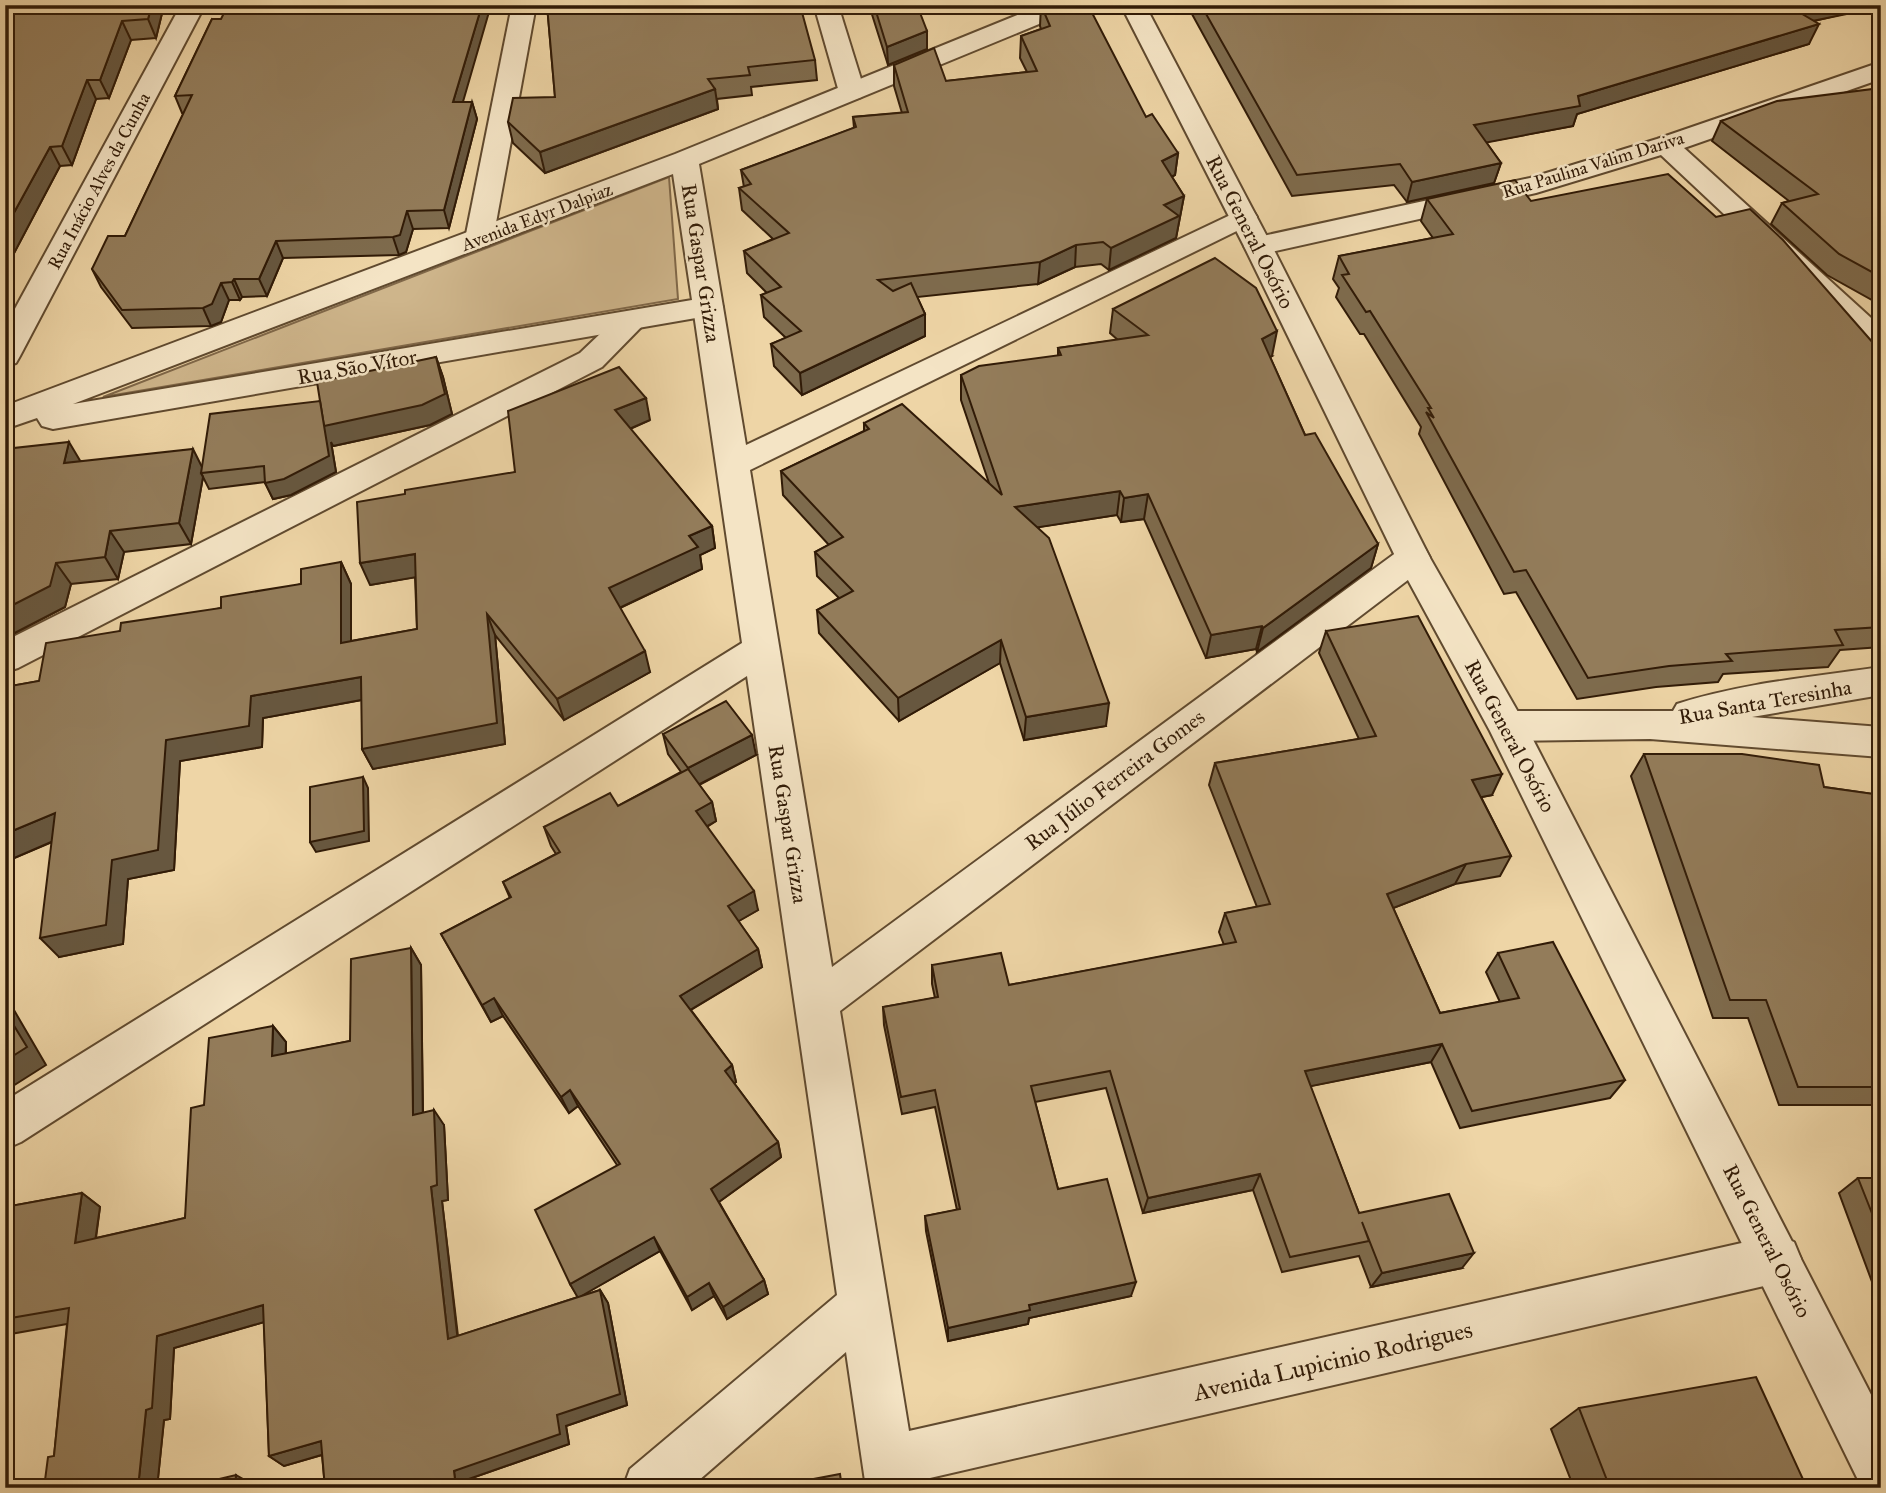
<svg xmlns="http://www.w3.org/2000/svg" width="1886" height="1493" viewBox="0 0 1886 1493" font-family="'IM FELL Great Primer',serif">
	<rect width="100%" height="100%" fill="#eed5a6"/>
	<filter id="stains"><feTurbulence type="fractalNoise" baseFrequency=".00286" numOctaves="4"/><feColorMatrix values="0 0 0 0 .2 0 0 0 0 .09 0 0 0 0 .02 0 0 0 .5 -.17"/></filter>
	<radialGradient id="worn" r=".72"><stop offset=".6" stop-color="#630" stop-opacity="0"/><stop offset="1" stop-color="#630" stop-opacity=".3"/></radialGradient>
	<path fill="#ceb58b" stroke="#806849" stroke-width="2" d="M669 177 678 299 103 397Z"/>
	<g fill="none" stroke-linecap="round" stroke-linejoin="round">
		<defs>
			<g id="minor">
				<path d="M181 5H205L20 356 16 363 5 366V327Z"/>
				<path d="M512 5H536L493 239 489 245 479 248 469 245 465 239Z"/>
				<path d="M814 5H838L865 92 861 97 852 100 843 97 839 92Z"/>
				<path d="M1881 62V79L1684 148 1881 327V354L1870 351 1661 155 1536 193 1258 255 1248 252 1244 246 1248 240 1258 237 1530 178 1657 139Z"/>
				<path d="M1243 209 1253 211 1257 217 1253 223 750 470 832 967 1401 549 1413 545 1425 549 1430 558 1425 567 840 1011 909 1431 1777 1235 1794 1242 1801 1259 1794 1276 1777 1283 917 1481 918 1488H866L846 1352 690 1488H623L630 1469 837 1295 747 676 21 1142 5 1149V1101L742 643 693 307 697 300 708 298 719 300 723 307 746 445Z"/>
				<path d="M633 311 644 313 648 320 602 367 18 668 5 672V641L580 353 622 313Z"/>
				<path d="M1881 667V695L1752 717 1881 727V757L1650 739 1507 741 1494 737 1488 726 1494 715 1507 711H1673L1677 704C1742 683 1813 677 1881 667Z"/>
			</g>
			<g id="tertiary">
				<path d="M1042 5H1076L1073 10 699 164 723 307 719 314 53 429 42 426 37 418 5 429V406L675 154ZM673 174 692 300 73 404Z"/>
				<path d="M1121 5H1145L1272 246 1430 558 1526 726 1881 1414V1488H1862L1490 731 1396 558 1244 246Z"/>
			</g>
		</defs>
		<use href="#minor" stroke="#604a2f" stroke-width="4"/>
		<use href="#tertiary" stroke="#604a2f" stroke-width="4"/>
		<use href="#minor" fill="#f4e4c5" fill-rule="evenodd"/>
		<use href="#tertiary" fill="#f4e4c5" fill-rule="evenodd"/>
	</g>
	<g fill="#7e6b4d" stroke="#311b07" stroke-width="2">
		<path d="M5 5H164L156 38 131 40 109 98 96 99 72 165 60 166 12 257H5Z"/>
		<path d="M547 5 815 60 817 80 751 87 752 95 717 99 718 109 545 173 513 143 508 122 555 97Z"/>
		<path d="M869 5H917L927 49 888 65Z"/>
		<path d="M1041 5 1146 117 1178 153 1175 175 1172 177 1184 196 1176 238 1109 270 1101 264 1075 267 1038 284 917 297 925 314V336L802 395 774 366 771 344 786 338 764 317 761 295 767 293 747 273 744 251 773 239 742 210 739 188 744 187 741 170 854 128 853 117 902 113 894 86V65L946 81 1027 72 1020 58 1021 36 1041 29 1040 26Z"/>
		<path d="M1187 5H1881L1814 21 1809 44 1577 114 1573 126 1486 142 1501 163 1494 183 1407 202 1394 185 1292 196Z"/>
		<path d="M212 19 463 102H472L477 119 449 228 413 229 406 252 399 255 283 258 267 296 242 297 240 300H229L221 322 211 326 132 328 101 287 92 269 125 236 184 113H182L175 96Z"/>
		<path d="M1881 88V305L1827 275 1771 224 1782 203 1789 201 1712 141 1721 121Z"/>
		<path d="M1427 199 1531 201 1716 217 1881 352V647L1840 650 1828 667 1723 674 1718 682 1656 687 1577 699 1516 592 1504 594 1419 434 1421 427 1364 334H1360L1336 297 1339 288 1333 279 1339 256 1433 238 1421 221Z"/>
		<path d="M1113 309 1272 356 1270 357 1305 435 1378 544 1371 568 1257 652 1256 649 1206 658 1144 519 1121 522 1117 515 1038 527 1106 726 1024 740 1000 663 899 721 819 633 817 610 839 598 817 576 815 552 829 545 783 495 781 471 864 431V423L989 483 961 400V375L1058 356V348L1118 340 1110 333Z"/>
		<path d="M436 357 443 377 452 414 430 425 333 446 331 442 336 472 291 495 273 499 265 482 209 489 203 477 191 544 124 552 118 579 71 584 65 607 5 638 81 461 202 466 320 401Z"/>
		<path d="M650 420 630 429 712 526 715 548 700 555 702 569 620 608 650 672 564 720 495 635 505 744 373 769 362 749V700L263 718 262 747 180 761 174 870 128 879 123 944 59 957 52 842 5 862V687L39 681 120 631 221 608 301 584 341 562 351 584V641L417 629 415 577 370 585 515 472Z"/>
		<path d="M1326 631 1492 795 1481 797 1511 856 1500 876 1455 884 1393 908 1440 1013 1500 1002 1486 972 1498 953 1625 1080 1610 1098 1460 1128 1431 1062 1310 1086 1359 1213 1462 1268 1371 1287 1359 1256 1282 1272 1253 1190 1143 1213 1106 1088 1035 1102 1058 1189 1131 1296 1029 1318 1028 1324 948 1341 926 1231 925 1216 957 1210 935 1107 902 1114 884 1025 883 1007 935 998 932 984V965L1009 985 1224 945 1219 932 1225 913 1257 907 1209 785 1215 763 1359 739 1319 653Z"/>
		<path d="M663 734 756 755 699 785 712 802 716 821 707 827 758 910 738 921 758 949 762 967 691 1010 732 1065 736 1082 734 1083 778 1142 781 1157 719 1202 764 1280 768 1294 727 1319 714 1296 692 1310 660 1251 579 1297 600 1290 608 1303 627 1405 566 1426 569 1444 466 1480 467 1488H325L322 1455 284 1466 269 1456 264 1322 174 1348 170 1419 164 1420 157 1488H44L54 1456 67 1324 5 1335V1184L14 1190 11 1206 82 1193 100 1207 96 1238 185 1218 204 1105 273 1026 286 1042V1054L350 1041 411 948 421 965 423 1112 444 1125 448 1200 442 1201 458 1336 578 1297 570 1284 617 1165 578 1106 569 1113 503 1016 491 1022 441 934 510 898 503 882 556 854 551 846 544 827 618 806 681 772 668 754Z"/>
		<path d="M1644 754 1824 787 1881 795V1105H1779L1748 1018H1713L1631 776Z"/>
		<path d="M1858 1178H1881V1306L1839 1193Z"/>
		<path d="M1579 1408 1807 1488H1574L1551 1429Z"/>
	</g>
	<g fill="#67573f" stroke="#311b07" stroke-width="2">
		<path d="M152 5H164L156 38 148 19Z"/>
		<path d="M482 5H491L458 119 453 102Z"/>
		<path d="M1804 5H1881V7L1783 27 1792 8Z"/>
		<path d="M122 21 131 40 109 98 100 80Z"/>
		<path d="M1819 24 1809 44 1577 114 1573 126 1468 146 1474 125 1578 96Z"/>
		<path d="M927 31V49L888 65 887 47Z"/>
		<path d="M87 80 96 99 72 165 62 146Z"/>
		<path d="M715 89 718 109 545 173 540 152Z"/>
		<path d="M472 102 477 119 449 228 444 210Z"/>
		<path d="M50 147 60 166 12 257 5 246V229Z"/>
		<path d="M1178 153 1175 175 1159 182 1162 161Z"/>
		<path d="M1501 163 1494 183 1407 202 1412 182Z"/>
		<path d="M1184 196 1176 238 1109 270 1111 248 1164 205Z"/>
		<path d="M407 211 413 229 406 252 399 255 393 237Z"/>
		<path d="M276 241 283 258 267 296 259 279Z"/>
		<path d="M1076 245 1075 267 1038 284 1040 262Z"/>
		<path d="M234 279 242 297 240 300 232 282Z"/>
		<path d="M221 283 229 300 221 322 211 326 203 308Z"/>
		<path d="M925 314V336L802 395 800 373Z"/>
		<path d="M1277 331 1272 356 1257 364 1262 339Z"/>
		<path d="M436 357 443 377 452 414 430 425 333 446 331 442 336 472 291 495 273 499 265 483 321 400Z"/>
		<path d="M646 398 650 420 620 433 615 410Z"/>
		<path d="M69 442 82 464 64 463Z"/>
		<path d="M193 449 204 471 201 473 203 477 191 544 179 523Z"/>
		<path d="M1120 491 1117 515 1014 531 1015 507Z"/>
		<path d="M1148 494 1144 519 1121 522 1124 498Z"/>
		<path d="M712 526 715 548 700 555 702 569 615 610 609 588 689 536Z"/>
		<path d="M110 531 124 552 118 579 105 557Z"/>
		<path d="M1378 544 1371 568 1257 652 1263 628Z"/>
		<path d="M415 554 423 576 370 585 360 563Z"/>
		<path d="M341 562 351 584V664L341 643Z"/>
		<path d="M56 563 71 584 65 607 5 638V609Z"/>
		<path d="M487 614 495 635 505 744 373 769 362 749Z"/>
		<path d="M1262 626 1256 649 1206 658 1211 635Z"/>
		<path d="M1001 640 1000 663 899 721 898 698Z"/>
		<path d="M645 651 650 672 564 720 557 699Z"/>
		<path d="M361 677 372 698 263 718 262 747 180 761 174 870 128 879 123 944 59 957 40 938 112 860 166 740 251 696Z"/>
		<path d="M1109 703 1106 726 1024 740 1026 717Z"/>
		<path d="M752 735 756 755 692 788 688 768Z"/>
		<path d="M1502 774 1492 795 1462 801 1472 780Z"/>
		<path d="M363 777 368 788 369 841 316 852 310 842Z"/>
		<path d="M712 802 716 821 700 830 696 811Z"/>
		<path d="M55 813 72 833 5 862V834Z"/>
		<path d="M1466 864 1455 884 1378 914 1387 894Z"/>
		<path d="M754 891 758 910 732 925 728 906Z"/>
		<path d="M411 948 421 965 423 1130 413 1115Z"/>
		<path d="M758 949 762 967 685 1013 680 996Z"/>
		<path d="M494 998 503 1016 491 1022 482 1005Z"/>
		<path d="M5 1000 11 1005 46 1065 5 1091Z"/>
		<path d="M273 1026 286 1042 285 1072 272 1056Z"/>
		<path d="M1442 1044 1431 1062 1297 1089 1305 1071Z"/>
		<path d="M732 1065 736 1082 729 1087 725 1071Z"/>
		<path d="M570 1090 578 1106 569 1113 561 1097Z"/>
		<path d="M434 1110 444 1125 448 1200 442 1201 459 1351 448 1339 431 1187Z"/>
		<path d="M778 1142 781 1157 716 1204 711 1189Z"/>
		<path d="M1260 1174 1253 1190 1143 1213 1148 1198Z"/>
		<path d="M5 1184 14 1190 8 1225 5 1223Z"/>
		<path d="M82 1193 100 1207 93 1256 75 1243Z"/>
		<path d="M654 1237 660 1251 578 1298 570 1284Z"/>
		<path d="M1474 1253 1462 1268 1371 1287 1382 1273Z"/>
		<path d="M764 1280 768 1294 727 1319 723 1307Z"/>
		<path d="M1136 1282 1131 1296 1029 1318 1028 1324 948 1341V1328L1029 1305Z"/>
		<path d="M709 1283 714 1296 692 1310 687 1297Z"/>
		<path d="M600 1290 608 1303 627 1405 566 1426 569 1444 466 1480 467 1488H456L454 1471 557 1415Z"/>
		<path d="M263 1305 278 1318 174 1348 170 1419 164 1420 157 1488H138L146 1410 157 1336Z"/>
		<path d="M321 1441 335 1451 284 1466 269 1456Z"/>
		<path d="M236 1475 252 1484V1488H235Z"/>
	</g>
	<g fill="#937c5a" stroke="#311b07" stroke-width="2">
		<path d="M5 5H152L148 19 122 21 100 80H87L62 146 50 147 5 229Z"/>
		<path d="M228 5H482L453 102H472L444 210 407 211 400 235 393 237 276 241 259 279H234L232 282 221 283 212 304 203 308 122 310 92 269 108 236H125L192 95 175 96 212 19H221Z"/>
		<path d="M547 5H800L815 60 748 67 750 75 708 79 715 89 540 152 508 122 513 98 555 97Z"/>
		<path d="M874 5H917L927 31 887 47Z"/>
		<path d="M1041 5H1088L1146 117 1152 114 1178 153 1162 161 1184 196 1164 205 1179 216 1111 248 1103 242 1076 245 1040 262 878 280 893 291 911 283 925 314 800 373 771 344 801 331 761 295 781 287 744 251 789 233 739 188 751 184 741 170 856 127 853 117 908 112 894 65 934 48 946 81 1037 71 1021 36 1050 26Z"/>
		<path d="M1201 5H1804L1792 8 1819 24 1578 96 1580 106 1474 125 1501 163 1412 182 1400 164 1297 175Z"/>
		<path d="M1881 88V277L1839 254 1782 203 1818 194 1721 121 1777 101Z"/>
		<path d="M1668 174 1716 217 1750 209 1783 240 1881 352V627L1835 630 1843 645 1726 654 1732 661 1669 666 1588 678 1526 570 1514 572 1426 412 1434 418 1428 408H1431L1370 311 1366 312 1342 275 1349 274 1339 256 1453 234 1427 199 1515 180 1531 201Z"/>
		<path d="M1215 258 1256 288 1277 331 1262 339 1305 435 1315 433 1378 544 1263 628 1262 626 1211 635 1148 494 1124 498 1120 491 1015 507 1049 538 1109 703 1026 717 1001 640 898 698 817 610 853 591 815 552 843 537 781 471 869 429 864 423 902 404 1002 495 961 375 979 366 1061 355 1058 348 1148 335 1113 309Z"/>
		<path d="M436 357 445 394 422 405 324 426 317 382Z"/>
		<path d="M619 367 646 398 615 410 712 526 689 536 698 547 609 588 645 651 557 699 487 614 497 723 362 749 361 677 251 696 249 726 166 740 158 850 112 860 106 925 40 938 55 813 5 834V687L39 681 46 643 120 631 121 623 221 608V597L301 584V569L341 562V643L417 629 415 554 360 563 357 502 405 494V490L515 472 508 411Z"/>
		<path d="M320 401 329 456 284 479 265 483 264 466 201 473 210 414Z"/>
		<path d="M69 442 64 463 193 449 179 523 110 531 105 557 56 563 50 586 5 609V449Z"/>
		<path d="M1418 616 1502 774 1472 780 1511 856 1466 864 1387 894 1440 1013 1519 998 1498 953 1553 942 1625 1080 1472 1111 1442 1044 1305 1071 1359 1213 1449 1194 1474 1253 1382 1273 1362 1222 1369 1241 1290 1257 1260 1174 1148 1198 1110 1071 1031 1086 1058 1189 1107 1179 1136 1282 1029 1305 1030 1310 948 1328 925 1216 960 1209 935 1090 901 1097 883 1007 938 997 932 965 1001 953 1009 985 1236 942 1225 913 1270 904 1215 763 1376 736 1326 631Z"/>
		<path d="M726 701 752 735 688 768 663 734Z"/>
		<path d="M1644 754H1742L1819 765 1824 787 1881 795V1087H1798L1766 1000H1730Z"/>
		<path d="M688 769 712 802 696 811 754 891 728 906 758 949 680 996 732 1065 725 1071 778 1142 711 1189 764 1280 723 1307 709 1283 687 1297 654 1237 570 1284 535 1210 620 1164 570 1090 561 1097 494 998 482 1005 441 934 511 897 503 882 560 852 544 827 610 793 618 806Z"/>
		<path d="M363 777 364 831 310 842V787Z"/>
		<path d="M411 948 413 1115 434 1110 437 1185 431 1187 448 1339 600 1290 620 1394 557 1415 560 1434 454 1471 456 1488H325L321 1441 269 1456 263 1305 157 1336 152 1408 146 1410 138 1488H44L48 1457 54 1456 69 1308 5 1319V1207L82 1193 75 1243 185 1218 191 1108 204 1105 209 1038 273 1026 272 1056 350 1041 351 959Z"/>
		<path d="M5 1011 27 1047 5 1061Z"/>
		<path d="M1858 1178H1881V1236Z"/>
		<path d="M1756 1377 1807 1488H1610L1579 1408Z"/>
		<path d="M840 1474 842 1488H766Z"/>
		<path d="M236 1475 235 1488H181Z"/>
	</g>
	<g text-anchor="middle" stroke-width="5" stroke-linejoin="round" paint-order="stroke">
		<g font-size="18" fill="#311b07" stroke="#f4e4c5">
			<text transform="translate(1593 165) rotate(-17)" y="6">Rua Paulina Valim Dariva</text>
			<text transform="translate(99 181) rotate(-62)" y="6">Rua Inácio Alves da Cunha</text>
			<text transform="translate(537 217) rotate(-21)" y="6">Avenida Edyr Dalpiaz</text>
		</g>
		<g font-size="21" fill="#311b07" stroke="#f4e4c5">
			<text transform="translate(1250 232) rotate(63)" y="7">Rua General Osório</text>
			<text transform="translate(701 263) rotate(81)" y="7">Rua Gaspar Grizza</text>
			<text transform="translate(357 367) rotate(-10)" y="7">Rua São Vítor</text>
			<text transform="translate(1765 702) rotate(-10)" y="7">Rua Santa Teresinha</text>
			<text transform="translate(1510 736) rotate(62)" y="7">Rua General Osório</text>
			<text transform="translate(1115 780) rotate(-37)" y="7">Rua Júlio Ferreira Gomes</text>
			<text transform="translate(788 824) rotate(81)" y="7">Rua Gaspar Grizza</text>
			<text transform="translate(1767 1241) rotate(63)" y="7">Rua General Osório</text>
		</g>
		<g font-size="24" fill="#311b07" stroke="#f4e4c5">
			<text transform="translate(1333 1361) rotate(-13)" y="8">Avenida Lupicinio Rodrigues</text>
		</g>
	</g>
	<rect width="1886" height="1493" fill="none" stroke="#eed5a6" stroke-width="28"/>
	<rect x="7" y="7" width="1872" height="1479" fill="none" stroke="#311b07" stroke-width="3.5"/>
	<rect x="14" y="14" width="1858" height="1465" fill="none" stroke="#311b07" stroke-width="2"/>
	<rect width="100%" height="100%" filter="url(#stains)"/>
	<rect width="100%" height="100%" fill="url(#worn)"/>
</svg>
